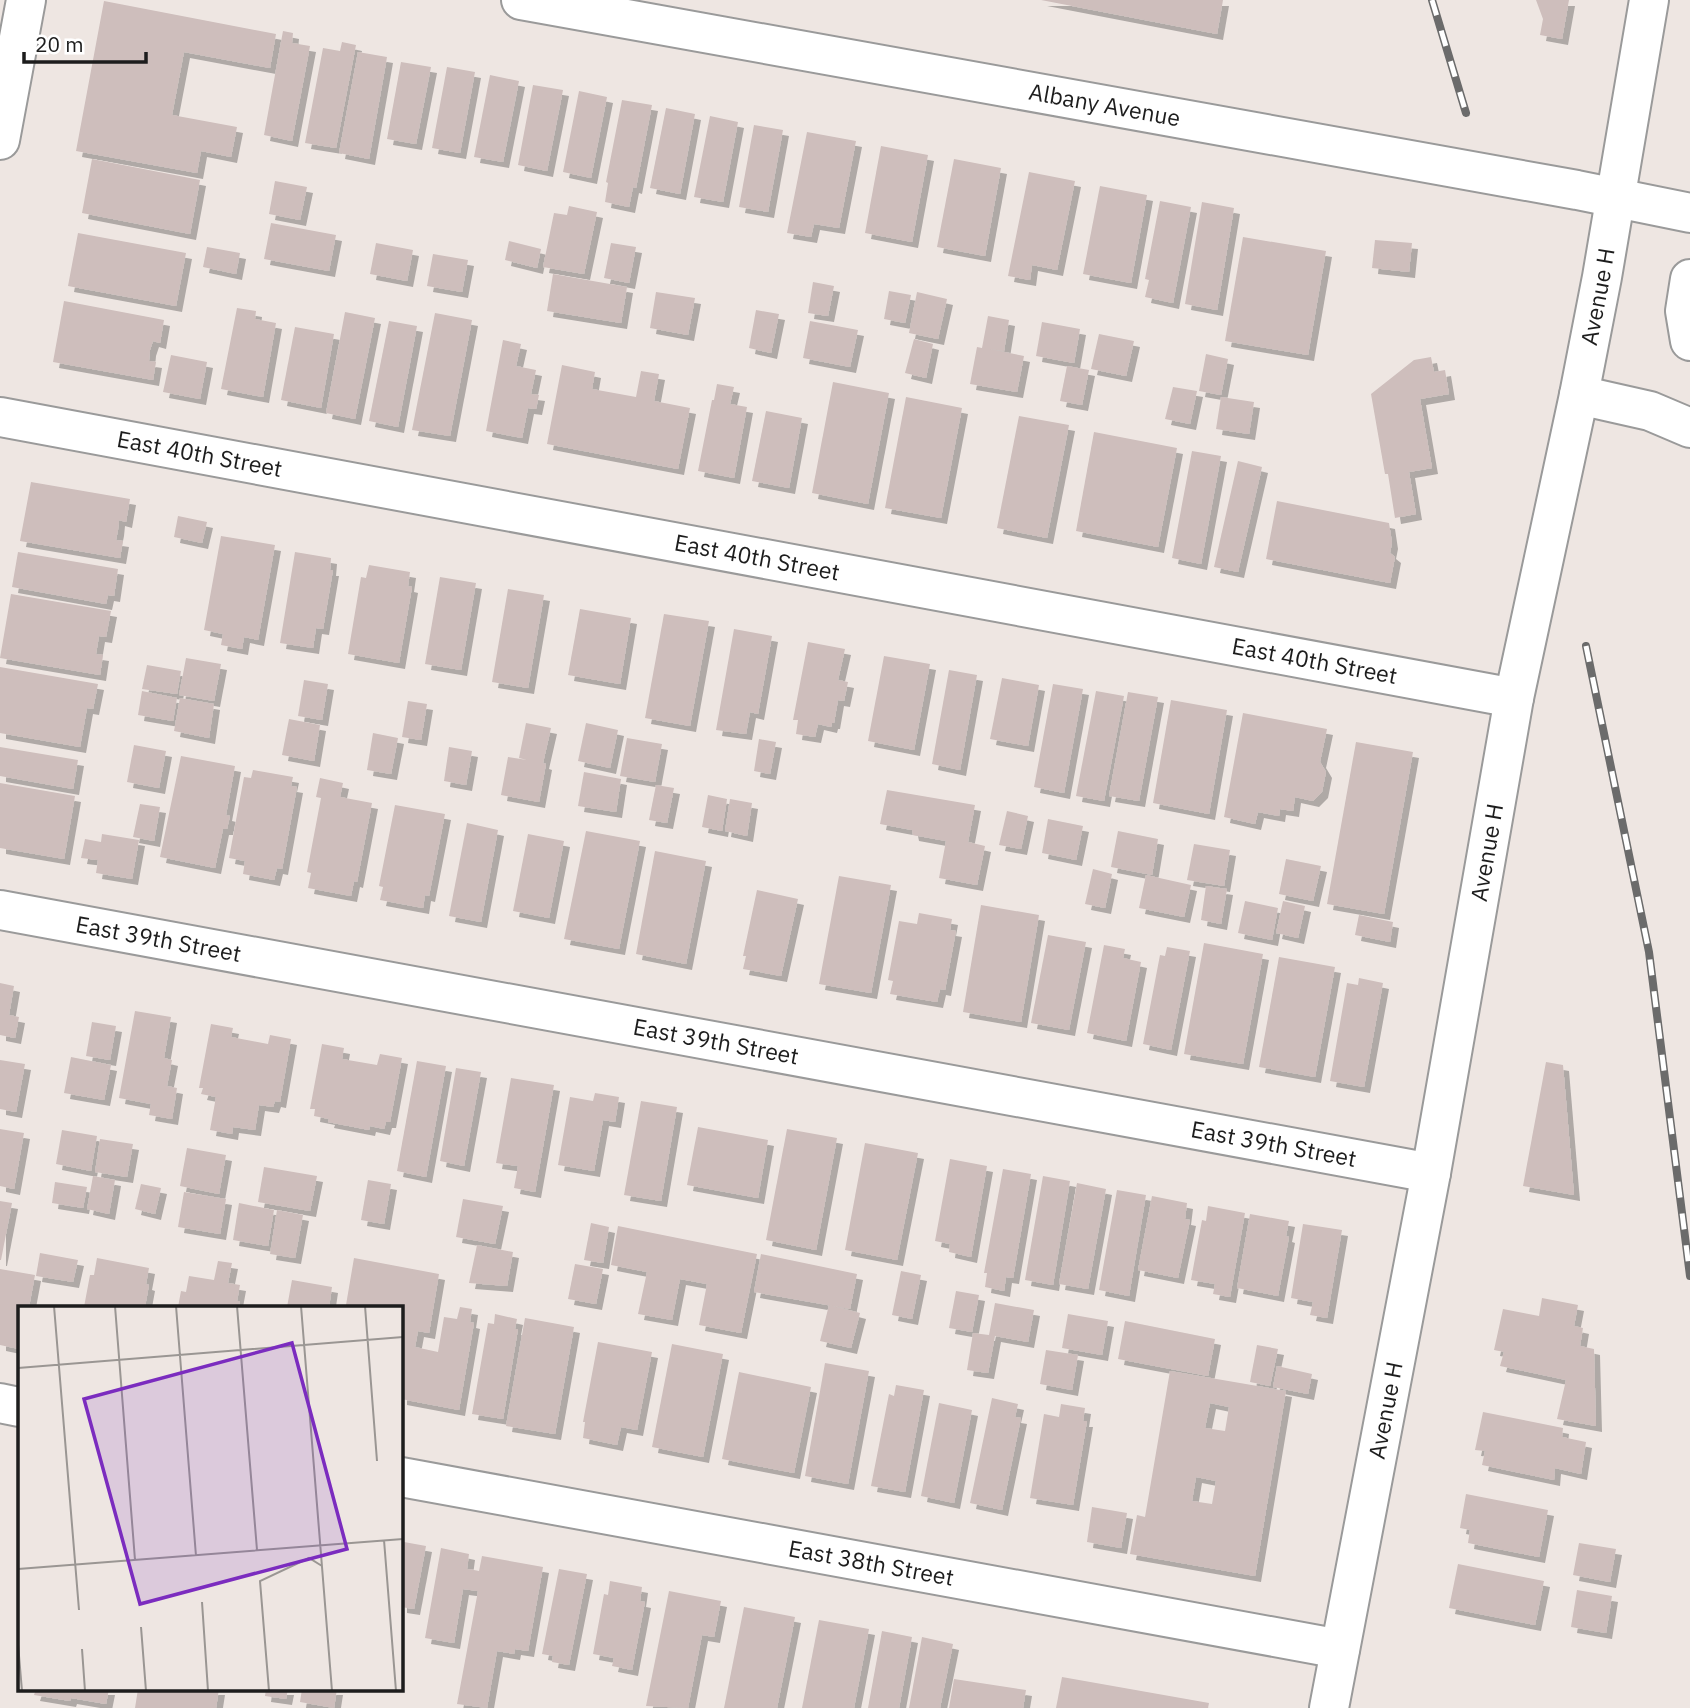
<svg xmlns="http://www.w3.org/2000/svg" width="1690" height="1708" viewBox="0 0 1690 1708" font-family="'IBM Plex Sans',sans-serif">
	<defs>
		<filter id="shadow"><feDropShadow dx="6" dy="6" stdDeviation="0" flood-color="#0004"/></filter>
	</defs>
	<rect width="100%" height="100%" fill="#eee6e2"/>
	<g fill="#cebebc" fill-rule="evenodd" filter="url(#shadow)">
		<path d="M1041 0H1223L1217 34Z"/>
		<path d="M1536 0H1569L1562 39 1540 35 1543 19Z"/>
		<path d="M104 1 276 34 270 68 184 52 172 115 237 127 231 157 201 151 197 173 76 151Z"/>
		<path d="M283 31 293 33 292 43 310 46 292 141 264 135Z"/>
		<path d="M342 42 356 45 336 148 305 143 323 48 340 51Z"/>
		<path d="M358 52 387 57 369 159 339 153Z"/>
		<path d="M401 62 431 67 416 144 387 139Z"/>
		<path d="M447 67 475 72 460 153 432 148Z"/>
		<path d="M490 75 519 81 503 162 474 157Z"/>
		<path d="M533 85 563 90 547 171 518 165Z"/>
		<path d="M579 91 607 97 591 178 563 172Z"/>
		<path d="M622 100 652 105 636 188 633 187 629 207 605 202 608 183 606 182Z"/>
		<path d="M666 108 695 114 680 194 650 188Z"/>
		<path d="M710 116 738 122 723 202 694 197Z"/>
		<path d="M754 125 783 130 768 212 739 207Z"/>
		<path d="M807 132 856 141 839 228 814 224 811 237 787 233Z"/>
		<path d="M881 146 928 155 912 242 865 233Z"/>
		<path d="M92 159 200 180 190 234 82 213Z"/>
		<path d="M954 159 1001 168 985 256 937 247Z"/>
		<path d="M1029 172 1075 181 1057 270 1032 265 1030 280 1008 276Z"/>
		<path d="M275 181 307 187 300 220 269 214Z"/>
		<path d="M1100 186 1147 195 1131 283 1083 274Z"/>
		<path d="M1160 201 1191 207 1173 303 1145 297 1149 280 1145 279Z"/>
		<path d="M1202 202 1234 208 1217 310 1185 304Z"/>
		<path d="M569 206 597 212 584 274 543 267 554 213 567 215Z"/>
		<path d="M271 223 336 235 329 271 264 259Z"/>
		<path d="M78 233 186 253 176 306 68 286Z"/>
		<path d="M1243 237 1326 251 1308 355 1225 341Z"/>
		<path d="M1375 240 1412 243 1409 272 1372 268Z"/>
		<path d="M509 241 541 249 537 268 505 260Z"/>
		<path d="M376 243 413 250 407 281 370 274Z"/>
		<path d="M611 243 636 247 629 283 604 278Z"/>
		<path d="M207 247 240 253 236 274 203 267Z"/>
		<path d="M433 254 468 260 462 292 427 286Z"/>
		<path d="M553 274 627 287 621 323 547 311Z"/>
		<path d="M813 282 834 286 828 316 808 313Z"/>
		<path d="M889 291 911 295 905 323 884 319Z"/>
		<path d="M656 292 695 298 688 335 650 328Z"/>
		<path d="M917 292 947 299 938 339 909 333Z"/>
		<path d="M64 301 164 320 160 343 153 341 150 350 149 361 156 362 153 380 53 362Z"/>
		<path d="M237 308 256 311 255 319 276 323 263 397 221 389Z"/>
		<path d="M756 310 779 314 771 353 749 348Z"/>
		<path d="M345 312 375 318 355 419 326 413Z"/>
		<path d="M435 313 472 320 450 436 412 430Z"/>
		<path d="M988 316 1009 320 1004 351 990 349 1024 356 1017 392 970 384 977 347 982 348Z"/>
		<path d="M389 321 417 326 398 427 369 421Z"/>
		<path d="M810 321 858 330 850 367 803 358Z"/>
		<path d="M1042 322 1080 329 1074 363 1036 356Z"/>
		<path d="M295 327 334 334 321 408 281 400Z"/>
		<path d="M1099 334 1134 341 1126 376 1091 369Z"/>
		<path d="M914 339 933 344 926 378 905 373Z"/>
		<path d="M503 340 521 344 516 366 536 370 531 394 539 395 536 409 528 408 522 438 486 431Z"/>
		<path d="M1206 354 1228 359 1221 395 1199 391Z"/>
		<path d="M171 355 207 362 200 399 163 392Z"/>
		<path d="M1431 357 1434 372 1445 370 1449 394 1420 399 1432 468 1409 472 1416 514 1395 518 1388 474H1385L1371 394 1414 360Z"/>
		<path d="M562 365 595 372 592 389 636 397 641 371 659 374 654 401 690 408 678 469 547 444Z"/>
		<path d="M1067 366 1089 370 1082 405 1060 401Z"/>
		<path d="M833 382 889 393 868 504 812 493Z"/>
		<path d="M717 384 734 387 730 404 747 407 734 478 698 471 712 400H714Z"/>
		<path d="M1173 387 1197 391 1190 424 1165 419Z"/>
		<path d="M906 397 962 408 941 518 885 508Z"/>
		<path d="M1221 397 1254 402 1249 434 1216 429Z"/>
		<path d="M766 411 802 418 789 488 752 481Z"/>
		<path d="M1019 416 1069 425 1047 538 997 528Z"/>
		<path d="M1094 432 1177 448 1158 547 1076 531Z"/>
		<path d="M1192 451 1221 456 1201 564 1172 558Z"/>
		<path d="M1238 461 1262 467 1238 572 1214 567Z"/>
		<path d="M31 482 130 499 126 522 119 520 118 530 116 540 123 541 120 558 20 541Z"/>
		<path d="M1277 501 1389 523 1392 543 1390 553 1395 557 1390 583 1266 559Z"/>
		<path d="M178 516 207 522 202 543 174 537Z"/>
		<path d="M221 536 275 545 258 640 244 637 242 649 221 645 223 634 204 630Z"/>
		<path d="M18 552 118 569 114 596 108 595 106 604 12 587Z"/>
		<path d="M295 552 331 558 330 570H333L323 629 316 628 313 648 280 643Z"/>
		<path d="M369 565 410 572 408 586 412 587 399 663 348 654 361 577 366 578Z"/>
		<path d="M440 577 476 583 461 670 425 664Z"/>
		<path d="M508 589 544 595 528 688 492 682Z"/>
		<path d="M11 594 111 611 106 637 99 636 96 654 103 655 100 675 0 658Z"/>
		<path d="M580 609 631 618 620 684 568 675Z"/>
		<path d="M664 614 709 621 690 726 645 718Z"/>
		<path d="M734 629 772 636 758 714 750 712 746 734 716 730Z"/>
		<path d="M808 642 845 649 838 680 848 682 844 701 838 700 834 723H832L831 727 818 724 815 737 796 734 798 720H793Z"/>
		<path d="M884 656 930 664 914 750 868 741Z"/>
		<path d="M186 658 221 664 214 701 179 695Z"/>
		<path d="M147 665 181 671 177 694 142 689Z"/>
		<path d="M0 667 98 684 93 709 87 708 80 747 0 733Z"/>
		<path d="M949 670 977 675 960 770 932 764Z"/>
		<path d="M1002 678 1039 685 1028 746 990 739Z"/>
		<path d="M304 680 328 684 322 720 298 716Z"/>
		<path d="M1053 684 1083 689 1064 793 1034 787Z"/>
		<path d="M142 691 177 698 173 721 138 715Z"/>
		<path d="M1096 691 1124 696 1104 801 1076 796Z"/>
		<path d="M1128 692 1158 697 1139 801 1109 796Z"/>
		<path d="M180 698 214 704 209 738 174 731Z"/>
		<path d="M1171 700 1227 710 1209 814 1153 803Z"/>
		<path d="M408 701 427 704 421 740 402 737Z"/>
		<path d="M1243 713 1327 729 1320 762 1326 772 1322 792 1313 801 1295 797 1293 811 1280 809 1279 816 1258 812 1255 824 1224 817Z"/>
		<path d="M289 719 320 725 314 761 282 755Z"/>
		<path d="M526 723 551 728 543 763 546 764 539 802 501 795 508 757 527 760 519 758Z"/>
		<path d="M586 723 618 730 610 768 578 761Z"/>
		<path d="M373 733 398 738 391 774 367 770Z"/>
		<path d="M627 738 662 744 655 782 620 776Z"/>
		<path d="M759 739 776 742 770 774 754 771Z"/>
		<path d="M1356 742 1413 752 1384 914 1327 904Z"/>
		<path d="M134 745 166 751 159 788 127 782Z"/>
		<path d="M0 747 78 760 73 789 0 776Z"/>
		<path d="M449 747 472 751 466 785 444 781Z"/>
		<path d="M181 756 235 766 226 815 230 816 227 829H223L215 868 160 857Z"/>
		<path d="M253 770 293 777 291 786 297 787 282 869 277 868 274 880 243 874 245 861 229 858 244 777 251 778Z"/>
		<path d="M584 772 621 779 616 812 578 806Z"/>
		<path d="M320 778 343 783 340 797 372 803 357 882 354 881 351 896 308 888 311 873 307 872 321 798 316 797Z"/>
		<path d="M0 783 75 796 64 859 0 848Z"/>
		<path d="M656 785 674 788 667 823 649 820Z"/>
		<path d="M887 790 975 805 968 842 985 846 977 885 939 878 946 841 913 835 912 830 880 824Z"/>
		<path d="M708 795 727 799 722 831 702 827Z"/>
		<path d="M730 799 752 803 747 836 725 831Z"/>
		<path d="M140 804 160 807 154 841 133 837Z"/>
		<path d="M395 805 445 814 429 896 425 895 423 908 380 900 383 887 379 886Z"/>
		<path d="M1007 811 1028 816 1021 849 999 845Z"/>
		<path d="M1048 819 1083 826 1076 860 1042 853Z"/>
		<path d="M467 823 498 830 481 922 449 916Z"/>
		<path d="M586 831 640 841 619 949 564 939Z"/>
		<path d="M1118 831 1158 839 1152 875 1111 867Z"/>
		<path d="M102 834 139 840 132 879 96 873 98 860 81 858 85 839 101 842Z"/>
		<path d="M528 834 564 841 549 918 513 911Z"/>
		<path d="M1194 844 1230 850 1224 886 1187 880Z"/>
		<path d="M655 851 706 861 686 964 636 954Z"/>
		<path d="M1286 859 1321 866 1313 901 1279 894Z"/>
		<path d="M1093 869 1112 874 1105 908 1085 904Z"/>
		<path d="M1146 875 1191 885 1184 917 1139 908Z"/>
		<path d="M839 876 891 885 871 993 819 984Z"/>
		<path d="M1206 886 1227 889 1221 924 1201 920Z"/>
		<path d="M757 890 798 899 781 976 743 969 746 956H743Z"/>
		<path d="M1245 901 1278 908 1272 940 1238 933Z"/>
		<path d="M1283 901 1305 906 1298 938 1276 933Z"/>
		<path d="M981 905 1039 915 1021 1022 963 1012Z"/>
		<path d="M919 913 952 919 950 930 956 931 945 990 940 989 937 1002 890 994 893 981 888 980 899 921 917 924Z"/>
		<path d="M1359 915 1393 922 1390 942 1355 935Z"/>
		<path d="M1048 935 1086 942 1069 1030 1031 1023Z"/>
		<path d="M1204 943 1263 954 1243 1064 1184 1054Z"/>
		<path d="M1104 945 1125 949 1123 958 1141 962 1126 1041 1087 1033Z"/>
		<path d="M1167 947 1190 951 1171 1050 1143 1044 1160 955 1165 956Z"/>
		<path d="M1279 957 1335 967 1315 1077 1259 1067Z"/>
		<path d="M1359 978 1383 983 1364 1087 1330 1081 1347 983 1358 985Z"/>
		<path d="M0 983 14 986 9 1015 19 1017 15 1038 0 1035Z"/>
		<path d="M135 1011 171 1017 164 1058 172 1060 167 1086 177 1088 172 1119 149 1115 151 1104 119 1098Z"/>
		<path d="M92 1022 116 1026 110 1060 86 1056Z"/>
		<path d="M211 1024 233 1028 231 1037 268 1044 270 1035 291 1039 280 1102 275 1101 273 1107 259 1105 255 1130 233 1127 232 1134 210 1130 216 1097 201 1094 203 1088H199Z"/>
		<path d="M322 1044 344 1048 342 1059 377 1065 380 1054 402 1058 390 1122H386L384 1129 370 1126 369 1130 328 1122 329 1119 314 1116 315 1109H310Z"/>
		<path d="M71 1057 111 1065 104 1100 64 1093Z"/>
		<path d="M0 1060 25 1064 16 1112 0 1109Z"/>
		<path d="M417 1061 446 1066 426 1177 397 1171Z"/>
		<path d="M1546 1062 1563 1065 1574 1195 1523 1186Z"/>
		<path d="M456 1068 481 1072 464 1166 440 1161Z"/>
		<path d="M511 1078 554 1085 535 1192 514 1188 518 1166 496 1163Z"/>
		<path d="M595 1093 619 1097 615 1122 603 1120 594 1171 558 1165 570 1097 593 1101Z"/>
		<path d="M641 1101 677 1107 661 1201 624 1195Z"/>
		<path d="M698 1127 768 1140 758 1198 687 1185Z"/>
		<path d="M0 1129 24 1133 14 1189 0 1186Z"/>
		<path d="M787 1129 837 1138 816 1250 766 1240Z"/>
		<path d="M62 1130 97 1136 91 1171 56 1164Z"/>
		<path d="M100 1139 133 1144 127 1177 95 1172Z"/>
		<path d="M865 1143 918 1153 897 1260 845 1250Z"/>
		<path d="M187 1148 226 1155 219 1194 180 1186Z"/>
		<path d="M950 1159 987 1166 971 1257 949 1252 950 1244 935 1241Z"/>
		<path d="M264 1167 317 1176 310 1211 258 1202Z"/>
		<path d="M1003 1169 1031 1174 1013 1278 1006 1277 1004 1291 985 1287 987 1273H984Z"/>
		<path d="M93 1176 115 1180 109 1214 87 1209Z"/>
		<path d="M1043 1176 1070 1181 1053 1285 1025 1280Z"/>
		<path d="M368 1180 391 1184 384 1224 361 1220Z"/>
		<path d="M55 1182 87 1187 83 1208 52 1203Z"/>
		<path d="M1077 1183 1106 1189 1088 1289 1059 1284Z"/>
		<path d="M141 1184 161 1188 155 1214 135 1209Z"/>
		<path d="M1117 1190 1146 1195 1129 1296 1099 1290Z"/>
		<path d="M184 1192 226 1199 220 1234 178 1227Z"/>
		<path d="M1152 1196 1187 1203 1185 1219 1190 1220 1178 1278 1138 1270Z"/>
		<path d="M463 1199 503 1206 495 1244 456 1237Z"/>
		<path d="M0 1201 12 1203 1 1260H0Z"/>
		<path d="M239 1203 274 1210 268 1246 233 1240Z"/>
		<path d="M1208 1206 1245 1213 1230 1297 1213 1294 1215 1284 1191 1280 1202 1220 1206 1221Z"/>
		<path d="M277 1210 303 1215 295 1258 270 1254Z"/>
		<path d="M1250 1214 1289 1221 1286 1236 1289 1237 1278 1296 1237 1288Z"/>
		<path d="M591 1223 609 1227 603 1263 584 1260Z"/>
		<path d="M1303 1224 1342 1230 1327 1318 1310 1315 1313 1302 1291 1298Z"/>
		<path d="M618 1226 757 1254 741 1333 699 1325 707 1284 680 1279 672 1320 638 1314 647 1272 611 1265Z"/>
		<path d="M477 1245 513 1252 507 1286 469 1283Z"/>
		<path d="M40 1253 78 1260 73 1282 36 1276Z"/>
		<path d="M761 1254 857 1274 850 1309 754 1292Z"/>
		<path d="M97 1258 149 1268 146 1284 149 1285 145 1307H84L90 1275H94Z"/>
		<path d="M354 1258 439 1274 429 1333 418 1331 415 1347 438 1352 444 1317 457 1319 460 1307 472 1309 470 1322 474 1323 459 1410 401 1399V1307L346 1305Z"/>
		<path d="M218 1261 232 1263 228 1283 240 1285 237 1301H240L239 1307H178L181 1291 186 1292 189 1276 214 1280Z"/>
		<path d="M575 1264 603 1269 596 1304 568 1299Z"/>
		<path d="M0 1269 35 1275 29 1307H19V1349L0 1345Z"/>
		<path d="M901 1271 921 1275 912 1319 892 1315Z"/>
		<path d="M292 1280 332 1287 329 1307H287Z"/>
		<path d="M956 1291 979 1295 972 1332 949 1328Z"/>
		<path d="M1542 1298 1578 1305 1574 1326 1583 1328 1580 1346 1594 1349 1596 1426 1557 1419 1566 1380 1500 1366 1504 1352 1494 1350 1503 1309 1539 1316Z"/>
		<path d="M995 1303 1034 1310 1028 1342 995 1336 988 1373 967 1370 973 1333 989 1335Z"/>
		<path d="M829 1305 860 1313 851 1348 820 1341Z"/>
		<path d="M495 1314 517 1319 515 1329H518L503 1419 472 1414 488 1323 494 1324Z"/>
		<path d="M1068 1314 1108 1321 1102 1355 1062 1348Z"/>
		<path d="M525 1318 574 1327 555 1434 506 1426Z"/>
		<path d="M1125 1321 1215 1339 1208 1376 1118 1359Z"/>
		<path d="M598 1342 652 1352 637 1430 621 1427 617 1445 583 1438 585 1422H583Z"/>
		<path d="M672 1344 723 1354 703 1457 652 1447Z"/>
		<path d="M1257 1345 1278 1349 1270 1386 1250 1382Z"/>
		<path d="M1046 1350 1078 1355 1072 1390 1040 1384Z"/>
		<path d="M825 1363 869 1371 848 1484 805 1476Z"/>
		<path d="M1277 1366 1312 1374 1308 1394 1273 1387Z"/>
		<path d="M1170 1371 1286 1391 1255 1576 1130 1554 1137 1515 1145 1517ZM1210 1403 1229 1407 1225 1431 1205 1428ZM1196 1477 1216 1481 1212 1504 1192 1501Z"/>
		<path d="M739 1372 811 1387 794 1473 722 1459Z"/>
		<path d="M896 1385 924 1390 905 1492 871 1486 889 1394 894 1396Z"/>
		<path d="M992 1398 1018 1404 1015 1417 1021 1418 1002 1510 970 1503Z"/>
		<path d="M939 1403 972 1410 954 1503 921 1496Z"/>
		<path d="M1061 1404 1085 1408 1083 1421H1087L1073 1505 1030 1498 1044 1414 1059 1417Z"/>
		<path d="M1483 1412 1563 1428 1562 1437 1586 1442 1581 1474 1555 1468 1554 1480 1482 1465 1485 1451 1475 1450Z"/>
		<path d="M1466 1494 1548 1510 1539 1557 1468 1543 1470 1530 1460 1528Z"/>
		<path d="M1092 1507 1127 1513 1121 1548 1087 1542Z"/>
		<path d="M404 1542 426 1546 414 1609 401 1607V1550Z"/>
		<path d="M1579 1543 1616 1549 1610 1582 1573 1575Z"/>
		<path d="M441 1548 469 1554 467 1569 474 1570 479 1571 482 1556 543 1567 528 1651 515 1649 514 1654 497 1651 487 1708 457 1704 478 1591 463 1589 454 1643 425 1638Z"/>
		<path d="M1458 1564 1544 1581 1535 1625 1449 1608Z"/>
		<path d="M559 1569 587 1574 569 1665 552 1662 553 1656 542 1654Z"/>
		<path d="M610 1581 642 1587 640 1601 645 1602 632 1670 612 1666 614 1658 593 1654 604 1594 608 1595Z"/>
		<path d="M1577 1590 1612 1596 1606 1633 1571 1627Z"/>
		<path d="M669 1591 721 1601 714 1637 702 1635 688 1708 646 1706Z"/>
		<path d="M744 1607 795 1617 777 1708H724Z"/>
		<path d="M819 1620 869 1629 854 1708H802Z"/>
		<path d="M882 1631 912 1637 899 1708H868Z"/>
		<path d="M922 1637 953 1644 940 1708H909Z"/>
		<path d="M1062 1677 1209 1703 1208 1708H1056Z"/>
		<path d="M954 1679 1026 1690 1023 1708H949Z"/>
		<path d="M36 1689H109L106 1704 71 1698 70 1701 34 1695Z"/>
		<path d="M138 1689H219L216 1708H135Z"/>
		<path d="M266 1689H288L286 1699 265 1696Z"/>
		<path d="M302 1689H337L334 1708 300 1702Z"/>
	</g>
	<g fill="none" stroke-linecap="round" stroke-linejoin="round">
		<defs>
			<g id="minor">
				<path id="s1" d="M521 0 1577 190 1690 213"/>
				<path d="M0 140 26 0"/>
				<path d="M1690 279 1685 311 1690 341"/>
				<path d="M1579 395 1650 411 1690 428"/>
				<path id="s2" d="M0 417 1514 698"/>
				<path id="s3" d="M0 910 1431 1173"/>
				<path d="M0 1403 19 1407"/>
				<path id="s4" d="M401 1477 1340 1649"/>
				<path id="s5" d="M1329 1708 1431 1173 1514 698 1579 395 1602 277 1649 0"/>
			</g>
		</defs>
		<use href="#minor" stroke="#9a9a9a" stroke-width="42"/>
		<use href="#minor" stroke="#fff" stroke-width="38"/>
		<defs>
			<g id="rail">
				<path d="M1432 0 1466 113"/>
				<path d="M1586 646 1649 952 1690 1276"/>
			</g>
		</defs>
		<use href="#rail" stroke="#6b6b6b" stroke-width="8"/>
		<use href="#rail" stroke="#fff" stroke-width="5" stroke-dasharray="16" stroke-linecap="butt"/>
	</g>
	<g text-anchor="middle" stroke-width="5" stroke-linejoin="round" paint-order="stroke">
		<g font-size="23" fill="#1d1d1d" stroke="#fff">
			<text dy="8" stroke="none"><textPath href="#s1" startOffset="593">Albany Avenue</textPath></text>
			<text dy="8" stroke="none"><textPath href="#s5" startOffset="1437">Avenue H</textPath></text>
			<text dy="8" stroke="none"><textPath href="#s2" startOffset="203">East 40th Street</textPath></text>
			<text dy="8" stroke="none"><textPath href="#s2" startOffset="770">East 40th Street</textPath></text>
			<text dy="8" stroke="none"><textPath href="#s2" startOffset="1337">East 40th Street</textPath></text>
			<text dy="8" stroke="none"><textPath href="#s5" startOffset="870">Avenue H</textPath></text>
			<text dy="8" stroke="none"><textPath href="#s3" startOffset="161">East 39th Street</textPath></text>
			<text dy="8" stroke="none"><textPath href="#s3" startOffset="728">East 39th Street</textPath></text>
			<text dy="8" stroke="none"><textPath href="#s3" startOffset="1295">East 39th Street</textPath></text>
			<text dy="8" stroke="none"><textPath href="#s5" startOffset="303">Avenue H</textPath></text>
			<text dy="8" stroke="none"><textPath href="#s4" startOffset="478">East 38th Street</textPath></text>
		</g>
	</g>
	<g transform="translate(18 1306)">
		<rect width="385" height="385" fill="#eee6e2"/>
		<path fill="none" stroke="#9a9693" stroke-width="2" d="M36 0 61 304M97 0 117 254M158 0 178 250M219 0 239 244M283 0 314 385M347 0 359 155M0 62 385 31M366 234 378 385M0 263 385 233M184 296 190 385M123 321 128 385M0 338 4 385M64 343 67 385M251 385 242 275 291 252 304 260"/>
		<path fill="#7b2cbf" fill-opacity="0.15" stroke="#7b2cbf" stroke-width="3.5" d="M274 37 329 243 122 298 66 93Z"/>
		<rect width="385" height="385" fill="none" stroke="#1d1d1d" stroke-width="3.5"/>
	</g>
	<path d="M24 52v10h122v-10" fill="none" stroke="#1d1d1d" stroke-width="3.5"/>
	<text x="35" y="52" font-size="21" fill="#1d1d1d" stroke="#ffffff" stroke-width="5" paint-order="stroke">20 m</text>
</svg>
